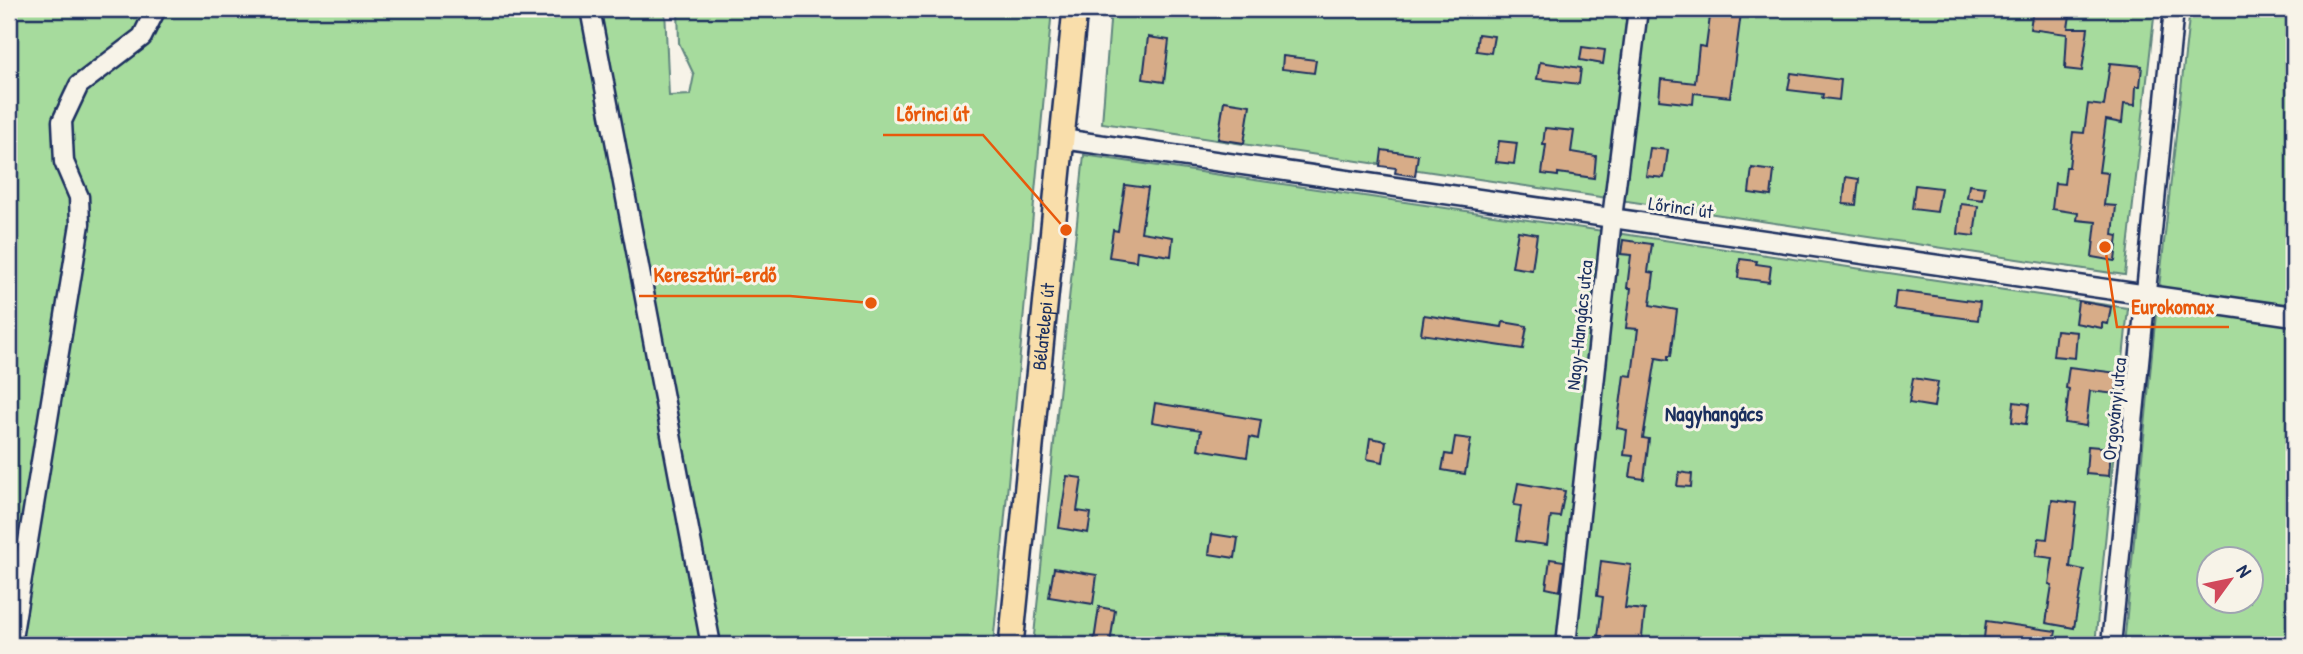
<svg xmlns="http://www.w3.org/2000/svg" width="2303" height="654" viewBox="0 0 2303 654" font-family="'Patrick Hand',sans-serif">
	<rect width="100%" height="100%" fill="#f7f3e8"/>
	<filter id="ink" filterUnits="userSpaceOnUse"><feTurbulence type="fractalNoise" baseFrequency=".0143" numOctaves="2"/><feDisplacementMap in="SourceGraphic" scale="14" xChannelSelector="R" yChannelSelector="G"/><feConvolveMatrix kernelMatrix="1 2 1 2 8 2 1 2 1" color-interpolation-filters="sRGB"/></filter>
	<g filter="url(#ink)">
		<g fill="#a6db9d" stroke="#60857e" stroke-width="2" fill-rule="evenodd">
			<path d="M9 9H665L669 96 690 95 694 75 679 43 678 9H1052L993 645H9Z"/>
			<path d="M1111 9H2155L2125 275 1102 123Z"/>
			<path d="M2190 9H2294V645H2124L2154 333ZM2208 560H2250V602H2208Z"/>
			<path d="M1084 155 2128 308 2095 645H1033Z"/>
		</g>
		<g fill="#d7ac88" stroke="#1b2f5e" stroke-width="2">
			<path d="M1711 9H1736L1735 13H1741L1730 97 1694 93 1693 104 1659 100 1661 79 1695 83 1699 46 1706 47Z"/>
			<path d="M2033 9H2071L2068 28H2088L2082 71 2065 69 2067 34 2030 29Z"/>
			<path d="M1478 34 1494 36 1491 53 1476 51Z"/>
			<path d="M1148 37 1169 40 1164 82 1143 79Z"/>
			<path d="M1582 47 1605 50 1603 64 1580 60Z"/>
			<path d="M1283 56 1316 60 1314 73 1282 69Z"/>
			<path d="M1540 62 1581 68 1579 84 1537 79Z"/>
			<path d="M2110 63 2142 66 2140 86H2136L2135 105 2124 104 2122 123 2106 120 2099 172 2108 173 2104 205 2116 206 2113 235 2118 236 2115 261 2092 257 2096 222 2077 220 2078 213 2052 209 2055 183 2064 184 2066 167H2069L2073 132 2084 133 2088 104 2104 106Z"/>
			<path d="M1791 73 1841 80 1839 100 1822 98 1823 94 1788 90Z"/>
			<path d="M1224 101 1250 105 1244 143 1218 139Z"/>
			<path d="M1545 128 1574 131 1571 152 1596 156 1594 178 1558 173V176L1542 174 1546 145H1543Z"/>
			<path d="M1499 141 1517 143 1514 164 1496 162Z"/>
			<path d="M1650 148 1668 150 1664 178 1646 176Z"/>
			<path d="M1382 150 1418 155 1415 176 1395 173 1396 168 1380 166Z"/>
			<path d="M1752 168 1774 171 1771 196 1749 193Z"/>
			<path d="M1846 177 1859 179 1856 205 1843 204Z"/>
			<path d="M1125 185 1148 188 1141 232 1173 237 1171 256 1137 251 1136 261 1109 257 1113 230 1118 231Z"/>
			<path d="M1915 185 1941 188 1937 212 1912 209Z"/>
			<path d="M1969 185 1985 187 1983 200 1967 198Z"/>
			<path d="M1961 204 1978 206 1974 236 1958 234Z"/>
			<path d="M1518 231 1537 234 1532 270 1512 267Z"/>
			<path d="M1623 240 1652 244 1648 272 1654 273 1650 305 1677 310 1671 356H1668V360L1656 358 1643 438 1649 439 1644 479 1630 477 1633 456 1624 455 1627 430 1617 428 1624 375 1632 376 1638 329 1626 328 1631 288H1627L1631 255 1621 254Z"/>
			<path d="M1740 259 1757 261 1756 264 1771 266 1769 282 1738 278Z"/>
			<path d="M1896 291 1980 302 1978 320 1894 309Z"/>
			<path d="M2078 301 2111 307 2108 324 2102 323V328L2075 323Z"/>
			<path d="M1424 315 1502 327 1503 322 1527 326 1523 349 1421 334Z"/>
			<path d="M2056 330 2077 332 2075 358 2053 356Z"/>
			<path d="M2069 367 2118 373 2116 394 2090 391 2086 426 2065 423 2069 389 2066 388Z"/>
			<path d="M1913 378 1938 382 1934 407 1909 403Z"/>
			<path d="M2014 402 2029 404 2026 424 2012 422Z"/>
			<path d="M1155 403 1261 420 1258 439 1250 437 1247 457 1198 449 1201 430 1152 422Z"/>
			<path d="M1455 437 1471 439 1465 474 1442 470 1445 454 1452 455Z"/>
			<path d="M1370 438 1386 441 1383 462 1367 459Z"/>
			<path d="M2088 446 2111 448 2109 476 2086 474Z"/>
			<path d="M1679 472 1692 474 1691 487 1677 486Z"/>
			<path d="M1067 476 1082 478 1077 511 1091 513 1088 533 1059 528Z"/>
			<path d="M1518 483 1565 491 1560 517 1551 516 1547 545 1516 541 1521 506 1514 505Z"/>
			<path d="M2052 500 2077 503 2070 567 2084 570 2074 628 2046 623 2052 585 2049 584 2053 558 2036 556 2039 538 2047 539Z"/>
			<path d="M1212 534 1238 538 1235 558 1209 554Z"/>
			<path d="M1550 559 1564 561 1560 591 1546 588Z"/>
			<path d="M1601 561 1631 565 1625 608 1645 610 1641 645H1601L1602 636H1598L1603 597 1597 596Z"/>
			<path d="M1054 568 1097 575 1093 604 1049 597Z"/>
			<path d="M1099 607 1115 610 1110 644 1094 641Z"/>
			<path d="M1986 621 2056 631 2053 645 1984 638Z"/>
		</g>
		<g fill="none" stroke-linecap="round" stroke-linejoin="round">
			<defs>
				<g id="minor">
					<path d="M590 9 711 645"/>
					<path d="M1062 139 2294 316"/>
					<path d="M11 645 80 224 79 197 64 162 62 121 79 85 142 37 156 9"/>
					<path d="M1566 645 1612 218 1638 9"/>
					<path d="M2111 645 2174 9"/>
				</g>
				<g id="major">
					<path id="s1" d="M1011 645 1075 9"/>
				</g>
			</defs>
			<use href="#minor" stroke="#1b2f5e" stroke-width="23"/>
			<use href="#major" stroke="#1b2f5e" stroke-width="28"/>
			<use href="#minor" stroke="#f7f3e8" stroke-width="18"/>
			<use href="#major" stroke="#f9deab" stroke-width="23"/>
		</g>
	</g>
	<g text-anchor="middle" stroke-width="6" stroke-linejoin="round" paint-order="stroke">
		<g font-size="19" fill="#1b2f5e" stroke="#f7f3e8">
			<text transform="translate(1681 207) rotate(8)" y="7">Lőrinci út</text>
			<text transform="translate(1579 325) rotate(-84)" y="7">Nagy-Hangács utca</text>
			<text dy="7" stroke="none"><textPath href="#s1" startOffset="320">Bélatelepi út</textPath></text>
			<text transform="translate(2114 409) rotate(-84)" y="7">Orgoványi utca</text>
		</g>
		<g font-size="21" font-weight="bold" fill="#1b2f5e" stroke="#f7f3e8">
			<text x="1714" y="421">Nagyhangács</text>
		</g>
	</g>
	<path fill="none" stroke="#e8590c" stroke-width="2.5" d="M1066 230L983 135H883M871 303L790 296H639M2105 247L2117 327H2229"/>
	<g fill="#e8590c" stroke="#f7f3e8" stroke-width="2.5">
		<circle cx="1066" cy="230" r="7"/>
		<circle cx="871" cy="303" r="7"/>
		<circle cx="2105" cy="247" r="7"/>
	</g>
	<g font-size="21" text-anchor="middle" font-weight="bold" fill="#e8590c" stroke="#f7f3e8" stroke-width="6" stroke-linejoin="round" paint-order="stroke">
		<text x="933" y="121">Lőrinci út</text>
		<text x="715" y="282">Keresztúri-erdő</text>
		<text x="2173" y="314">Eurokomax</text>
	</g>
	<rect width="2303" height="654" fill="none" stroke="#f7f3e8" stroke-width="35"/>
	<rect x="18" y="18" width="2268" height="619" fill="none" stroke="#1b2f5e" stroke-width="2.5" filter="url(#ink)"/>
	<g transform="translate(2230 580) rotate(57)"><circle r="33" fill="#f7f3e8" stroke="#9fa5b1" stroke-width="2"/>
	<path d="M0-5L12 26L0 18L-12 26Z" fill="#d1495b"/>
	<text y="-10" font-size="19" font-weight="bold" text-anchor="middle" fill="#1b2f5e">N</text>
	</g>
</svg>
